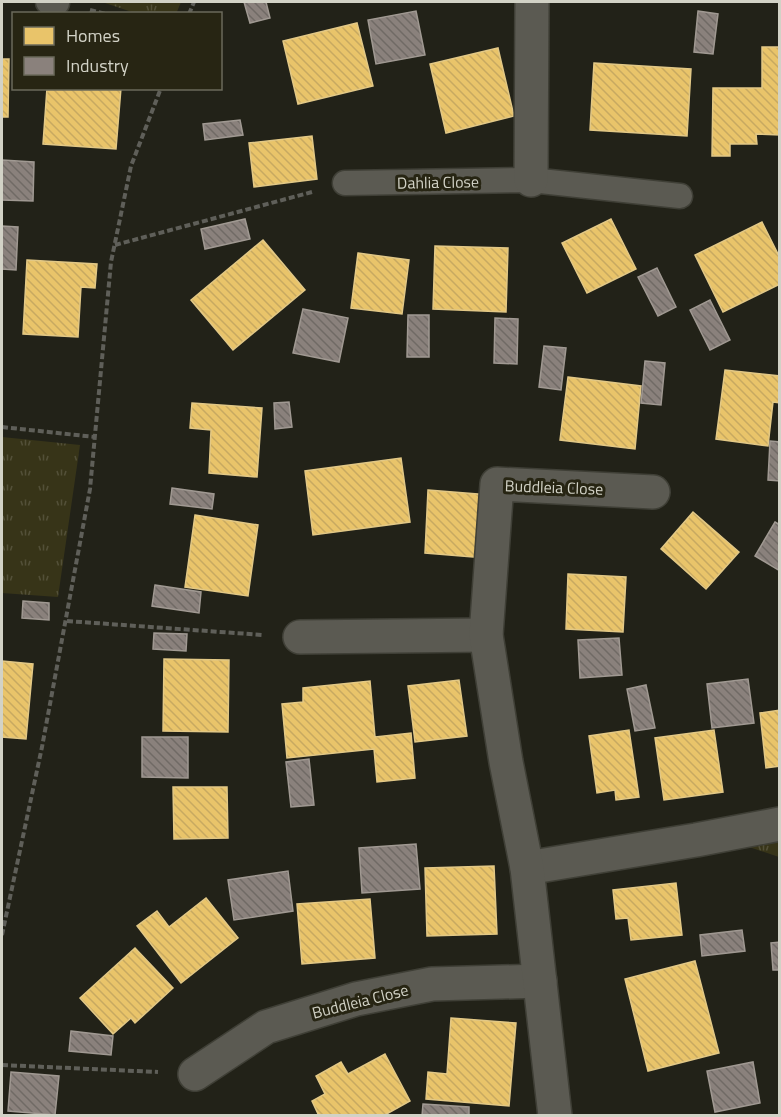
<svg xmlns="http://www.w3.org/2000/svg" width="781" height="1117" viewBox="0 0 781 1117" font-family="'Titillium Web',sans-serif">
	<defs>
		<pattern id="grass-tufts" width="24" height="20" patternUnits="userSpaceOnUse" patternTransform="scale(1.5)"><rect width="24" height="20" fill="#373418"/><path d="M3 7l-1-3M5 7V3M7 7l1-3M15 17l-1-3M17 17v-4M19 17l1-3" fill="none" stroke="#535038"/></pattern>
		<pattern id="homes-back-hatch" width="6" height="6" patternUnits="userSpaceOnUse" patternTransform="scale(1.5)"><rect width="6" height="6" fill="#e9c46a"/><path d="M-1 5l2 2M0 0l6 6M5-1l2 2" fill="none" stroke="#c7a961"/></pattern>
		<pattern id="industry-back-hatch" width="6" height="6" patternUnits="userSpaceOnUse" patternTransform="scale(1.5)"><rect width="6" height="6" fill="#8a817c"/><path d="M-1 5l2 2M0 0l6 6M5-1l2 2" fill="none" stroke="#706a65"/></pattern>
	</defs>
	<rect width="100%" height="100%" fill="#222218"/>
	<g fill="url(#grass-tufts)">
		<path d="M102 2H181L176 14 135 13Z"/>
		<path d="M2 437 80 445 58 597 2 593Z"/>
		<path d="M779 838V857L740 844Z"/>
	</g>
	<g fill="url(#homes-back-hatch)" stroke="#e2c886" stroke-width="1.5">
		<path d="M357 23 373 86 298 104 283 41Z"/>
		<path d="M762 47H780V135L756 134 757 144H730V156H712L713 88H762Z"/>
		<path d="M498 48 514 116 446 133 430 64Z"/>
		<path d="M2 59H9L8 117H2Z"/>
		<path d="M594 63 691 69 687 136 590 130Z"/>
		<path d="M47 88H121L116 149 43 144Z"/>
		<path d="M312 136 317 179 254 187 249 143Z"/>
		<path d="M611 219 636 269 587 293 562 243Z"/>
		<path d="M762 222 780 258V284L723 312 695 255Z"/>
		<path d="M263 240 305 290 233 350 191 300Z"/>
		<path d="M435 246 508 248 506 312 433 309Z"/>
		<path d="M358 253 409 260 402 314 351 308Z"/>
		<path d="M27 260 97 264 95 288 81 287 78 337 23 334Z"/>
		<path d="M725 370 780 376V403L773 402 768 446 716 439Z"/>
		<path d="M568 377 641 386 635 449 560 440Z"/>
		<path d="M192 403 262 408 257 477 209 473 211 430 190 428Z"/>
		<path d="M401 458 410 522 313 535 305 471Z"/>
		<path d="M428 490 490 495 485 558 425 553Z"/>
		<path d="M693 512 739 552 706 589 661 549Z"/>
		<path d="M195 515 258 525 248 596 185 587Z"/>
		<path d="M568 574 626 577 623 632 566 629Z"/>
		<path d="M164 659 229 660 228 732 163 731Z"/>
		<path d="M2 661 33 664 26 739 2 737Z"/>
		<path d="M459 680 467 736 415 742 408 686Z"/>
		<path d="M370 681 375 737 411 733 415 778 377 782 374 749 287 758 282 704 303 702V688Z"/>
		<path d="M780 710V766L766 768 760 713Z"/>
		<path d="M629 730 639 797 616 800 615 790 597 793 589 736Z"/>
		<path d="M714 730 723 792 664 800 655 738Z"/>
		<path d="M173 787H227L228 838 174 839Z"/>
		<path d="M494 866 497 934 427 936 425 868Z"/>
		<path d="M676 883 682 935 631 940 628 918 616 919 613 890Z"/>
		<path d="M206 898 238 938 181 983 137 926 157 911 169 927Z"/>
		<path d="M370 899 375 958 302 964 297 904Z"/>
		<path d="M135 948 173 988 135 1023 131 1018 113 1034 80 998Z"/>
		<path d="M695 961 719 1053 648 1071 625 979Z"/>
		<path d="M451 1018 516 1023 509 1106 426 1099 428 1072 447 1074Z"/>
		<path d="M385 1054 410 1101 383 1116H319L312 1101 325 1094 316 1076 341 1062 348 1074Z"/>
	</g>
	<g fill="url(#industry-back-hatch)" stroke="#a09992" stroke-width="1.5">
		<path d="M244 2H266L270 18 250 23Z"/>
		<path d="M416 11 425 55 376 64 368 20Z"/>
		<path d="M698 11 718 14 713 54 694 52Z"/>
		<path d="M240 120 243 135 205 140 203 124Z"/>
		<path d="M2 160 34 162 33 201 2 200Z"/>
		<path d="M245 219 250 239 205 249 201 229Z"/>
		<path d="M2 226 18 227 16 270 2 269Z"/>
		<path d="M657 268 676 307 658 316 638 277Z"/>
		<path d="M710 300 730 340 710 350 690 310Z"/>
		<path d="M303 309 348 318 339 362 293 353Z"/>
		<path d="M408 315H429V357H407Z"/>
		<path d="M495 318 518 319 517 364 494 363Z"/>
		<path d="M544 346 566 348 561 390 539 387Z"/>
		<path d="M645 361 665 363 661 405 641 403Z"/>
		<path d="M289 402 292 427 275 429 274 403Z"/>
		<path d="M770 441 780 442V481L768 480Z"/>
		<path d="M172 488 214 494 212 509 170 504Z"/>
		<path d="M775 522 780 525V571L755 556Z"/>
		<path d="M155 585 201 592 199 613 152 606Z"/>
		<path d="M23 601 49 603V620L22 618Z"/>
		<path d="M154 633 187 634 186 651 153 649Z"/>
		<path d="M619 638 622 675 580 678 578 640Z"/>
		<path d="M748 679 754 723 712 728 707 684Z"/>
		<path d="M646 685 655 728 635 731 627 689Z"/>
		<path d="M142 737H188V778L142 777Z"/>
		<path d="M309 759 314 805 291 807 286 762Z"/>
		<path d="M416 844 420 889 362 893 359 848Z"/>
		<path d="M288 871 293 911 234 920 228 880Z"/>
		<path d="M742 930 745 951 702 956 700 935Z"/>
		<path d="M780 942V970H773L771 943Z"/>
		<path d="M71 1031 113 1036 111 1055 69 1051Z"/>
		<path d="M753 1062 760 1103 715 1112 707 1071Z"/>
		<path d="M11 1072 59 1076 55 1115 8 1111Z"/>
		<path d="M423 1104 469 1107V1116H422Z"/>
	</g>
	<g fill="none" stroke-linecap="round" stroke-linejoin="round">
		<defs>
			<g id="lane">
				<path d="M48 2 57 3"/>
				<path d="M345 183 531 180 680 196"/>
			</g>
			<g id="street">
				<path d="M531 180 532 2"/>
				<path d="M300 637 486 635"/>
				<path d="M527 868 696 840 780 824"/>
				<path d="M195 1074 266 1027 356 999 432 984 540 981"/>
				<path d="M555 1116 527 868 506 762 486 635 497 484 653 492"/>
			</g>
		</defs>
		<use href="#lane" stroke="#3f3f36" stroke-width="27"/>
		<use href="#street" stroke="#3f3f36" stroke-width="36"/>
		<g stroke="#5f5f59" stroke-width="4" stroke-dasharray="6 3" stroke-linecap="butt">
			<path d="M90 10 106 14"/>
			<path d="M189 14 194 2"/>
			<path d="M115 245 312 192"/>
			<path d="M2 427 95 437"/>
			<path d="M67 621 263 635"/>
			<path d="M2 935 42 747 90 489 111 262 131 166 161 88"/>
			<path d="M2 1065 158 1072"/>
		</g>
		<use href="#lane" stroke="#5b5a52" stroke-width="24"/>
		<use href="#street" stroke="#5b5a52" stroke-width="33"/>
	</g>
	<g text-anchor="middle" stroke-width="6" stroke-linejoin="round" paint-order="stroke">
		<g font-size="16" fill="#d2d2c6" stroke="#272513">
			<text transform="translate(438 182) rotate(-1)" y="6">Dahlia Close</text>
			<text transform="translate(554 487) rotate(2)" y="6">Buddleia Close</text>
			<text transform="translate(360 1001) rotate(-14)" y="6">Buddleia Close</text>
		</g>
	</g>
	<rect width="781" height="1117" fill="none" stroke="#d2d2c6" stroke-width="6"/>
	<rect x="12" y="12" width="210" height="78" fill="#272513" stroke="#6b6a5b" stroke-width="1.5"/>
	<rect x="24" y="27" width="30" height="18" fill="#e9c46a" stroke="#6b6a5b" stroke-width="1.5"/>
	<text x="66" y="42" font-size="18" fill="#d2d2c6">Homes</text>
	<rect x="24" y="57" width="30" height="18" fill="#8a817c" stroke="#6b6a5b" stroke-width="1.5"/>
	<text x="66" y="72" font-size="18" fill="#d2d2c6">Industry</text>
</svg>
